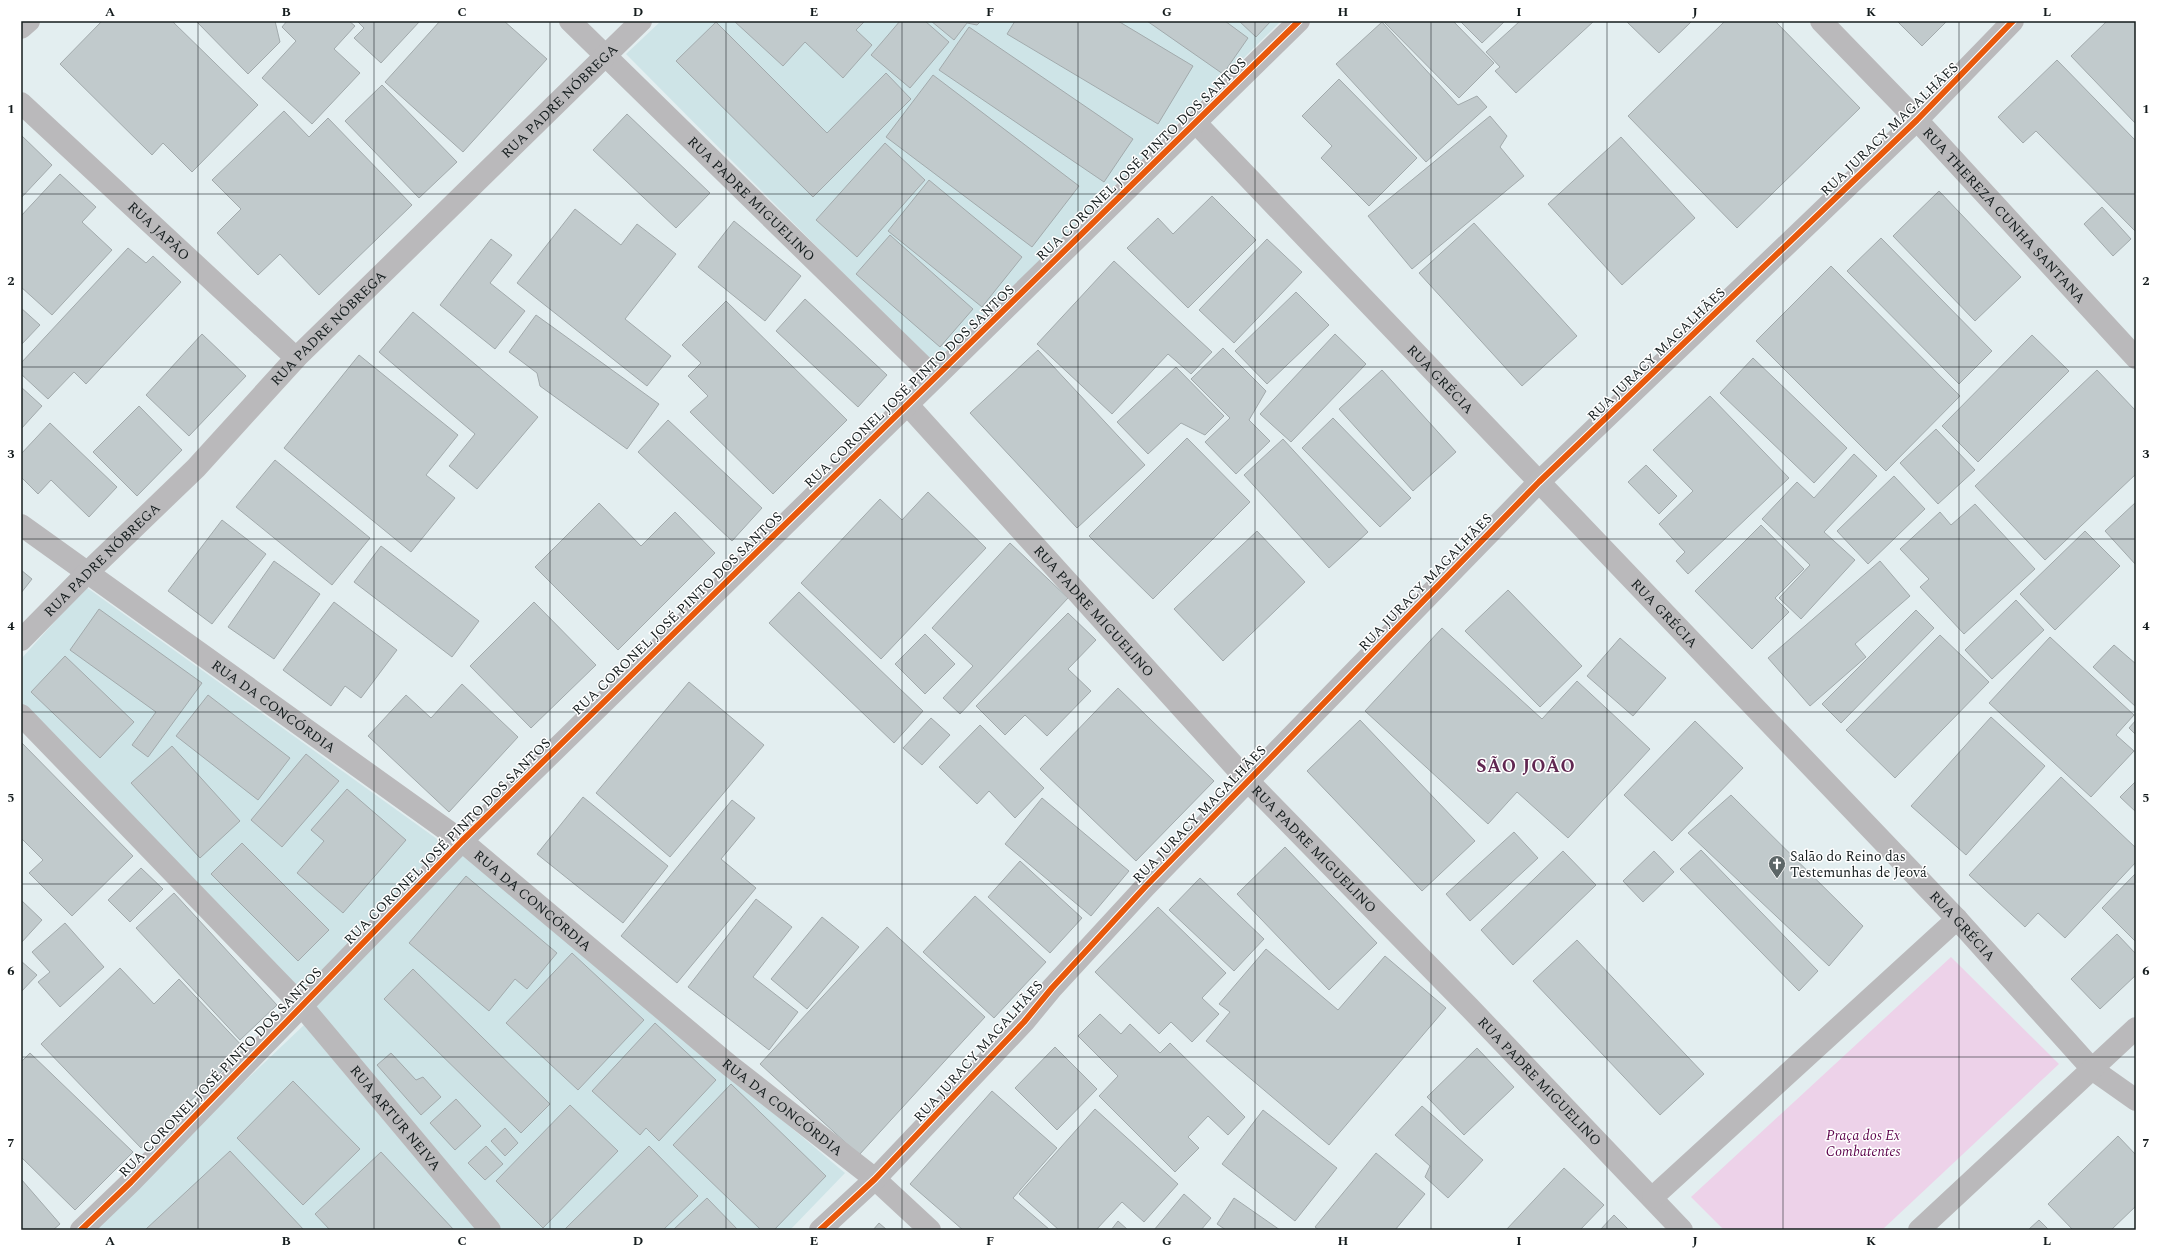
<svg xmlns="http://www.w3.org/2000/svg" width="2157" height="1251" viewBox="0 0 2157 1251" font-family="Spectral,serif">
	<rect width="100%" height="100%" fill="#e3eef0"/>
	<g fill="#cee4e7">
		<path d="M661 21H1281L934 365 626 54Z"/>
		<path d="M86 587 444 844 299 994 21 706V659Z"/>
		<path d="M462 855 736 1081 845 1173 790 1230H501L314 1008Z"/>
		<path d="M304 1025 476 1230H88Z"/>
	</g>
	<path fill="#edd2e9" d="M1951 957 2059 1064 1882 1230H1724L1691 1197Z"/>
	<g fill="#c1cacc" stroke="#a2aaac">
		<path d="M102 21H172L258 105 192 172 163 143 152 155 60 64Z"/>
		<path d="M196 21H275L280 42 248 74Z"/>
		<path d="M287 21H349L355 26 334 49 360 73 312 124 262 78 296 41 282 27Z"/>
		<path d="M357 21H420L381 63 354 38 364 28Z"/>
		<path d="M440 21H504L547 59 463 152 385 82Z"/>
		<path d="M734 21H865L856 30 872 45 843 78 805 42 783 66Z"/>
		<path d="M900 21H925L949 42 910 88 871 55Z"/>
		<path d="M931 21H981L977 25 967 23 954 40Z"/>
		<path d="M1015 21H1118L1193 66 1158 124 1007 34Z"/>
		<path d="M1147 21H1225L1248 38 1223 74Z"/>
		<path d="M1239 21H1271L1256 37Z"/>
		<path d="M1383 21H1453L1494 63 1459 98Z"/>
		<path d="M1460 21H1505L1482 43Z"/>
		<path d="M1520 21H1594L1516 93 1495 71 1500 67 1486 52Z"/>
		<path d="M1626 21H1692L1659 53Z"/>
		<path d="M1725 21H1775L1860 108 1737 228 1628 116Z"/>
		<path d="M1897 21H1947L1922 46Z"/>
		<path d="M2107 21H2136V124L2071 56Z"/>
		<path d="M716 22 827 133 886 73 911 99 813 197 676 61Z"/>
		<path d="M1382 22 1458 105 1477 96 1487 107 1426 162 1336 64Z"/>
		<path d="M969 27 1133 139 1104 182 939 70Z"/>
		<path d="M2057 60 2136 141V232L2036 131 2023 143 1998 117Z"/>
		<path d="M933 75 1079 186 1032 247 886 137Z"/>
		<path d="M1339 79 1417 158 1369 206 1321 158 1332 146 1302 116Z"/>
		<path d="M382 85 457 162 419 198 345 121Z"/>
		<path d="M284 111 309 137 328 118 412 205 319 295 280 254 258 275 217 233 241 209 212 180Z"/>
		<path d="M627 114 710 193 676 228 593 150Z"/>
		<path d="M1490 116 1507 136 1500 147 1524 176 1412 269 1368 216Z"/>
		<path d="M21 135 52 165 21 198Z"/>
		<path d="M1621 137 1695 218 1622 285 1548 204Z"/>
		<path d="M885 143 925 180 857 257 816 220Z"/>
		<path d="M60 174 96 207 82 222 112 250 52 315 21 287V216Z"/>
		<path d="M929 180 1022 257 982 307 888 231Z"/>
		<path d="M1939 191 2021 277 1975 321 1893 236Z"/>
		<path d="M1212 196 1256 240 1188 308 1127 248 1158 218 1173 234Z"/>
		<path d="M2102 207 2131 239 2113 256 2084 224Z"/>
		<path d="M575 209 621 245 637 224 676 254 625 319 671 356 647 386 517 283Z"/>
		<path d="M734 221 801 276 765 321 698 267Z"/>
		<path d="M1474 223 1577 336 1522 386 1419 273Z"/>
		<path d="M890 235 973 309 940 347 856 274Z"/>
		<path d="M1881 238 1992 351 1959 384 1847 271Z"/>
		<path d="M491 239 512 255 490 283 525 311 495 349 440 305Z"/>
		<path d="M1267 239 1302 272 1234 343 1199 310Z"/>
		<path d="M128 248 146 263 153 256 181 282 86 384 74 372 48 399 21 374V363Z"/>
		<path d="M1114 261 1212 352 1191 374 1168 354 1112 414 1037 344Z"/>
		<path d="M1831 266 1960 396 1886 471 1756 341Z"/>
		<path d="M1296 292 1329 325 1267 384 1235 351Z"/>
		<path d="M805 299 887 375 858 407 776 331Z"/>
		<path d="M726 301 847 420 773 494 690 412 708 396 688 376 701 363 682 345Z"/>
		<path d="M21 308 40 325 21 345Z"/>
		<path d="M413 312 538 417 477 489 449 466 475 434 379 352Z"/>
		<path d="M536 315 659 404 627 449 540 386 537 373 509 352Z"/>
		<path d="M202 334 246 376 189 436 146 395Z"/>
		<path d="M1335 334 1366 364 1291 442 1260 414Z"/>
		<path d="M2032 335 2069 371 1978 462 1942 426Z"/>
		<path d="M1223 348 1266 391 1249 420 1270 441 1236 474 1205 442 1230 418 1191 379Z"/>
		<path d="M1038 350 1145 465 1077 528 970 413Z"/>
		<path d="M359 355 458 435 426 475 455 498 411 552 284 448Z"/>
		<path d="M1753 358 1847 448 1814 483 1720 393Z"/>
		<path d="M1176 367 1224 416 1205 435 1181 423 1148 454 1117 422Z"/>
		<path d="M1382 370 1456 452 1413 491 1339 409Z"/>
		<path d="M2097 370 2136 411V474L2045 560 1975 486Z"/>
		<path d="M21 387 42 406 21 429Z"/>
		<path d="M1710 396 1789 478 1688 574 1676 561 1685 552 1659 524 1693 491 1653 450Z"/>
		<path d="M139 406 182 450 137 496 93 452Z"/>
		<path d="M1333 418 1411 498 1380 527 1302 448Z"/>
		<path d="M668 420 762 508 732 541 638 452Z"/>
		<path d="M50 423 117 487 89 517 51 480 38 494 21 477V454Z"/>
		<path d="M1936 429 1975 470 1938 504 1900 463Z"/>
		<path d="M1187 438 1250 502 1153 599 1089 536Z"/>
		<path d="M1283 439 1368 532 1329 568 1244 475Z"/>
		<path d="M1854 454 1877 476 1824 532 1855 560 1801 619 1779 598 1810 565 1762 519 1797 482 1814 498Z"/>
		<path d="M275 460 370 538 332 585 236 507Z"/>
		<path d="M1646 465 1677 496 1659 514 1628 482Z"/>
		<path d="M1894 476 1925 509 1868 564 1837 531Z"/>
		<path d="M928 492 986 548 881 659 801 583 880 499 902 520Z"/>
		<path d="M2136 502V565L2105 531Z"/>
		<path d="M599 503 641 546 675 512 715 553 618 650 535 567Z"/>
		<path d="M1975 504 2035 569 1964 634 1920 587 1929 579 1900 549 1940 512 1951 525Z"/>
		<path d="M222 520 266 554 212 624 168 591Z"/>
		<path d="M1761 525 1804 569 1775 598 1789 612 1752 649 1695 591Z"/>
		<path d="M1257 531 1305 582 1223 661 1174 609Z"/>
		<path d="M2085 531 2120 566 2055 630 2020 594Z"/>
		<path d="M1010 543 1068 598 960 714 943 698 973 666 932 628Z"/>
		<path d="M381 546 479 621 452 657 354 582Z"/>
		<path d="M274 561 320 594 274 659 228 627Z"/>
		<path d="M1880 561 1910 596 1855 644 1866 657 1810 706 1768 658Z"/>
		<path d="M21 570 32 579 21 593Z"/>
		<path d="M1508 590 1582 666 1540 707 1465 631Z"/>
		<path d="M799 592 923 711 894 743 769 623Z"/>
		<path d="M2016 600 2044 630 1992 679 1965 650Z"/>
		<path d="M334 602 397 650 361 698 345 686 331 706 283 670Z"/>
		<path d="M534 602 596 665 531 728 470 666Z"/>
		<path d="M99 609 202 683 148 757 132 745 156 712 70 650Z"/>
		<path d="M1916 610 1934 628 1841 723 1822 704Z"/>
		<path d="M1068 613 1096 640 1068 669 1091 691 1047 736 1025 715 1005 735 976 706Z"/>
		<path d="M1442 628 1542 719 1577 681 1650 749 1568 838 1517 792 1488 824 1365 711Z"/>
		<path d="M925 634 955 664 925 694 895 664Z"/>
		<path d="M1940 635 1989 682 1895 778 1846 730Z"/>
		<path d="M2050 637 2134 715 2116 735 2134 751 2091 797 1989 703Z"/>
		<path d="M1620 638 1666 678 1633 716 1587 676Z"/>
		<path d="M2114 645 2136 664V707L2093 667Z"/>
		<path d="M65 656 134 722 100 758 31 692Z"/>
		<path d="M689 682 764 745 670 857 596 793Z"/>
		<path d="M462 684 518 737 449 812 368 736 406 695 431 718Z"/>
		<path d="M1118 688 1214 781 1136 861 1040 769Z"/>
		<path d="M208 695 290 758 258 800 176 736Z"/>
		<path d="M1991 717 2045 766 1966 855 1911 806Z"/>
		<path d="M931 718 950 735 922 765 903 748Z"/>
		<path d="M1360 720 1475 841 1422 891 1307 771Z"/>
		<path d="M2136 720V735L2129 728Z"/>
		<path d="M1695 721 1743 768 1672 841 1624 795Z"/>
		<path d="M980 725 1044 788 1015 818 989 791 977 804 939 767Z"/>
		<path d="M21 742 133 856 72 916 29 873 43 860 21 838Z"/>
		<path d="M172 746 240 821 200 858 131 783Z"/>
		<path d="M306 754 339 781 282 847 251 820Z"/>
		<path d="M2061 777 2136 848V862L2065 938 2038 913 2025 927 1969 875Z"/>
		<path d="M2136 781V812L2120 797Z"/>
		<path d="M347 789 406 840 343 913 297 873 324 841 311 830Z"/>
		<path d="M1731 795 1863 926 1829 966 1688 833Z"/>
		<path d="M583 797 668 866 623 923 537 854Z"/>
		<path d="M1042 798 1129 871 1091 916 1005 844Z"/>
		<path d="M732 800 755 818 721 859 756 888 677 983 621 936Z"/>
		<path d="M1514 832 1538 858 1470 921 1446 894Z"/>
		<path d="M242 843 329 930 298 961 211 874Z"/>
		<path d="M1285 847 1377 943 1329 990 1237 894Z"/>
		<path d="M1701 850 1818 971 1799 991 1680 869Z"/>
		<path d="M1563 851 1596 885 1513 965 1481 930Z"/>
		<path d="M1654 851 1674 872 1643 902 1623 881Z"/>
		<path d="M1020 861 1082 918 1050 953 988 897Z"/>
		<path d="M141 868 163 889 130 922 108 900Z"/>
		<path d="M2136 873V942L2102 908Z"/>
		<path d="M466 876 557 953 527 989 515 979 489 1011 409 943Z"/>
		<path d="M1200 878 1264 939 1234 971 1169 910Z"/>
		<path d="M174 893 277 1005 240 1040 136 928Z"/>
		<path d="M975 896 1046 962 994 1018 923 952Z"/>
		<path d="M756 899 792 927 753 977 798 1012 769 1050 688 987Z"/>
		<path d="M21 900 42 920 21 943Z"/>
		<path d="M1158 907 1226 973 1202 998 1219 1014 1192 1042 1171 1022 1159 1034 1095 972Z"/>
		<path d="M822 917 859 947 807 1009 771 979Z"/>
		<path d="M65 923 104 967 60 1007 38 982 50 972 32 952Z"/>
		<path d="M887 927 985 1017 859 1155 760 1064Z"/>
		<path d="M2117 934 2136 954V975L2100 1009 2071 979Z"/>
		<path d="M1577 940 1704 1074 1660 1115 1533 981Z"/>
		<path d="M1266 949 1338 1010 1385 956 1446 1008 1329 1145 1206 1041 1230 1012 1219 1004Z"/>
		<path d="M572 953 644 1020 578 1090 506 1023Z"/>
		<path d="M21 961 37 975 21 992Z"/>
		<path d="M120 968 154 1004 179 979 245 1049 141 1148 41 1044Z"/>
		<path d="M413 969 550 1104 521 1133 384 999Z"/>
		<path d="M1100 1014 1121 1034 1130 1024 1160 1053 1170 1043 1245 1117 1228 1135 1208 1116 1188 1137 1199 1148 1175 1172 1099 1096 1118 1076 1078 1036Z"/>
		<path d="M655 1023 716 1080 659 1141 646 1128 640 1135 592 1091Z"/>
		<path d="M1055 1047 1097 1089 1057 1130 1015 1088Z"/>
		<path d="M1477 1048 1514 1087 1464 1135 1427 1097Z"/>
		<path d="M30 1053 133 1152 75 1210 21 1157V1062Z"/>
		<path d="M391 1053 416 1080 423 1077 441 1097 421 1115 377 1065Z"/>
		<path d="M293 1081 360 1149 303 1205 237 1138Z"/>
		<path d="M731 1084 826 1176 774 1230H761L673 1145Z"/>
		<path d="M992 1091 1057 1148 1013 1198 1050 1230H963L910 1184Z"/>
		<path d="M456 1099 481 1126 455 1150 430 1123Z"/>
		<path d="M570 1105 618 1151 543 1228 496 1181Z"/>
		<path d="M1422 1106 1483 1160 1448 1198 1425 1177 1430 1166 1395 1135Z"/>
		<path d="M1095 1109 1178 1184 1144 1222 1122 1202 1096 1230H1059L1019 1194Z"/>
		<path d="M1263 1110 1337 1168 1295 1221 1222 1164Z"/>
		<path d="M505 1128 518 1143 505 1156 491 1141Z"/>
		<path d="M2118 1136 2136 1155V1206L2111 1230H2073L2048 1204Z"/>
		<path d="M486 1146 503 1164 485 1180 468 1163Z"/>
		<path d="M649 1146 698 1196 663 1230H564Z"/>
		<path d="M230 1151 304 1230H145Z"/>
		<path d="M381 1152 454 1230H330L315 1214Z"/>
		<path d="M1376 1153 1425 1194 1395 1230H1319L1315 1227Z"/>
		<path d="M1564 1168 1604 1205 1580 1230H1506Z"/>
		<path d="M21 1179 60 1224 53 1230H21Z"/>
		<path d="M1184 1194 1211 1218 1201 1230H1154Z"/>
		<path d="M707 1198 738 1230H673Z"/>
		<path d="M1234 1198 1280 1230H1226L1217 1224Z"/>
		<path d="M1614 1215 1629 1230H1600Z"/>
		<path d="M2039 1220 2049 1230H2028Z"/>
		<path d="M1118 1221 1128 1230H1111Z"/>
		<path d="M879 1223 887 1230H873Z"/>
	</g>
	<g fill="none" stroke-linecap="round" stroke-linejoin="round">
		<path stroke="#bab9bb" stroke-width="22" d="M21 715 302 1006"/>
		<g stroke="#bab9bb" stroke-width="22">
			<path id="s1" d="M570 21 934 377"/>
			<path d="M21 28 29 21"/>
			<path id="s2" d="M21 103 296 358"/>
			<path id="s3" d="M1196 123 1957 919 2092 1069 2136 1100"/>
			<path id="s4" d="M907 404 1247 780 1469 1007 1682 1230"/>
			<path id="s5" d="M21 525 462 841 729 1065 875 1179 930 1230"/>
			<path id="s6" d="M21 640 88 572 196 468 296 358 641 21"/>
			<path id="s7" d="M302 1006 490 1230"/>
			<path d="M1653 1197 1957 919"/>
		</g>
		<g stroke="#bab9bb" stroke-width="22">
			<path id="s8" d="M1821 21 1917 120 2136 358"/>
			<path d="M81 1230 131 1182 462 841 1299 21"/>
			<path d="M820 1230 875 1179 1024 1022 1052 988 1146 886 1539 482 1917 120 2013 21"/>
			<path d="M1919 1230 2136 1028"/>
		</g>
		<defs>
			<g id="cycleway">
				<path d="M81 1230 131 1182 462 841 1299 21"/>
				<path d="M820 1230 875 1179 1024 1022 1052 988 1146 886 1539 482 1917 120 2013 21"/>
			</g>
		</defs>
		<use href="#cycleway" stroke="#fff" stroke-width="8"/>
		<use href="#cycleway" stroke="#e8590c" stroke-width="6"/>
	</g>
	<path fill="none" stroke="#141c1d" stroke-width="1" stroke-opacity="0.55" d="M198 21V1230M374 21V1230M550 21V1230M726 21V1230M902 21V1230M1078 21V1230M1255 21V1230M1431 21V1230M1607 21V1230M1783 21V1230M1959 21V1230M21 194H2136M21 367H2136M21 539H2136M21 712H2136M21 884H2136M21 1057H2136"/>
	<defs>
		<symbol id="church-pin" viewBox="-11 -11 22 30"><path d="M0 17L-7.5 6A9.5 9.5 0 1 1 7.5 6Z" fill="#5c6667" stroke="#fff"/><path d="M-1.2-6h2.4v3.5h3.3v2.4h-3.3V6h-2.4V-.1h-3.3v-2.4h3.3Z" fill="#fff"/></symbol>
	</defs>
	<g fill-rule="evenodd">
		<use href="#church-pin" x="1767" y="854" width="20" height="27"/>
	</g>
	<g text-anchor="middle" stroke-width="3" stroke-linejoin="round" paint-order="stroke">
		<g font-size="14" fill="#141c1d" stroke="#fff">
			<text dy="5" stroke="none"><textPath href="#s6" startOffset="762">RUA PADRE NÓBREGA</textPath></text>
			<text transform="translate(1889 129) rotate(-44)" y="5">RUA JURACY MAGALHÃES</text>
			<text transform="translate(1141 159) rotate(-44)" y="5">RUA CORONEL JOSÉ PINTO DOS SANTOS</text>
			<text dy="5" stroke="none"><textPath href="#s1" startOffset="254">RUA PADRE MIGUELINO</textPath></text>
			<text dy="5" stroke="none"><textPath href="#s8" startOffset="267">RUA THEREZA CUNHA SANTANA</textPath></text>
			<text dy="5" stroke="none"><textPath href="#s2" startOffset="188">RUA JAPÃO</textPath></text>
			<text dy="5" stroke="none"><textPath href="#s6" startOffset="438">RUA PADRE NÓBREGA</textPath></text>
			<text transform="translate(1656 354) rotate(-44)" y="5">RUA JURACY MAGALHÃES</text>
			<text dy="5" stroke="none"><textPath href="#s3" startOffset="354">RUA GRÉCIA</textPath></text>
			<text transform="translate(909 386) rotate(-44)" y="5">RUA CORONEL JOSÉ PINTO DOS SANTOS</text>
			<text dy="5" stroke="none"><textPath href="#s6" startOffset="114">RUA PADRE NÓBREGA</textPath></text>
			<text transform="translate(1425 582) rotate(-46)" y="5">RUA JURACY MAGALHÃES</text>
			<text dy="5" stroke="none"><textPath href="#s4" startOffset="279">RUA PADRE MIGUELINO</textPath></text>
			<text transform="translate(677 613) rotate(-44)" y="5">RUA CORONEL JOSÉ PINTO DOS SANTOS</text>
			<text dy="5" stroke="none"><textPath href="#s3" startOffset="678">RUA GRÉCIA</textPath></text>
			<text dy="5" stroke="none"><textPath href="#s5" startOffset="311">RUA DA CONCÓRDIA</textPath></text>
			<text transform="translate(1199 814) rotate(-46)" y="5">RUA JURACY MAGALHÃES</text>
			<text transform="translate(447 841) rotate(-45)" y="5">RUA CORONEL JOSÉ PINTO DOS SANTOS</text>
			<text dy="5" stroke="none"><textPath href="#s4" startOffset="603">RUA PADRE MIGUELINO</textPath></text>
			<text dy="5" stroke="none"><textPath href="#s5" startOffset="635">RUA DA CONCÓRDIA</textPath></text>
			<text dy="5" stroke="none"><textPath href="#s3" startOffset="1110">RUA GRÉCIA</textPath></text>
			<text transform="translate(978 1051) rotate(-48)" y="5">RUA JURACY MAGALHÃES</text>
			<text transform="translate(220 1072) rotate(-46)" y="5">RUA CORONEL JOSÉ PINTO DOS SANTOS</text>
			<text dy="5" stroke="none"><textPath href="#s4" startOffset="927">RUA PADRE MIGUELINO</textPath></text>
			<text dy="5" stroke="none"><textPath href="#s5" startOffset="959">RUA DA CONCÓRDIA</textPath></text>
			<text dy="5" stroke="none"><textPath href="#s7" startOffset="146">RUA ARTUR NEIVA</textPath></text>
		</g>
		<g font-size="14" fill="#141c1d" stroke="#fff" text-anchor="start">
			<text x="1790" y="861">Salão do Reino das<tspan x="1790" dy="16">Testemunhas de Jeová</tspan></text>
		</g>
		<g font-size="14" font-style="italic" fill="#5d044c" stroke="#fff">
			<text x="1863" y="1140">Praça dos Ex<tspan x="1863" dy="16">Combatentes</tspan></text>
		</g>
		<g font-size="18" font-weight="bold" letter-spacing="1" fill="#602751" stroke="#fff">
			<text x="1526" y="772">SÃO JOÃO</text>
		</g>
	</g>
	<rect width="2157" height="1251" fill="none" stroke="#ffffff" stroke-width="44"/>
	<rect x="22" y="22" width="2113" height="1207" fill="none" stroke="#141c1d" stroke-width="1.5"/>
	<g font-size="13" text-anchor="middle" font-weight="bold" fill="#141c1d">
		<text x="110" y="16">A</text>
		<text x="286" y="16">B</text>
		<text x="462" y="16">C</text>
		<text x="638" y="16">D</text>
		<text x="814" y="16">E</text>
		<text x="990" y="16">F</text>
		<text x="1167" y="16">G</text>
		<text x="1343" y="16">H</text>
		<text x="1519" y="16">I</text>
		<text x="1695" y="16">J</text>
		<text x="1871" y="16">K</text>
		<text x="2047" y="16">L</text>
		<text x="11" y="113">1</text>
		<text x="2146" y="113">1</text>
		<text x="11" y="285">2</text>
		<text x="2146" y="285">2</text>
		<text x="11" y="458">3</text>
		<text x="2146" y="458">3</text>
		<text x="11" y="630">4</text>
		<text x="2146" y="630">4</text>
		<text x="11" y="802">5</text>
		<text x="2146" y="802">5</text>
		<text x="11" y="975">6</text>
		<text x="2146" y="975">6</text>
		<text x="11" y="1147">7</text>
		<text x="2146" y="1147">7</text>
		<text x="110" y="1245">A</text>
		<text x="286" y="1245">B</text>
		<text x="462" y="1245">C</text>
		<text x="638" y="1245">D</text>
		<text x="814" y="1245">E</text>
		<text x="990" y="1245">F</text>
		<text x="1167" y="1245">G</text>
		<text x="1343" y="1245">H</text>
		<text x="1519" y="1245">I</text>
		<text x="1695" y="1245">J</text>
		<text x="1871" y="1245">K</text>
		<text x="2047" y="1245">L</text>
	</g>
</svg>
